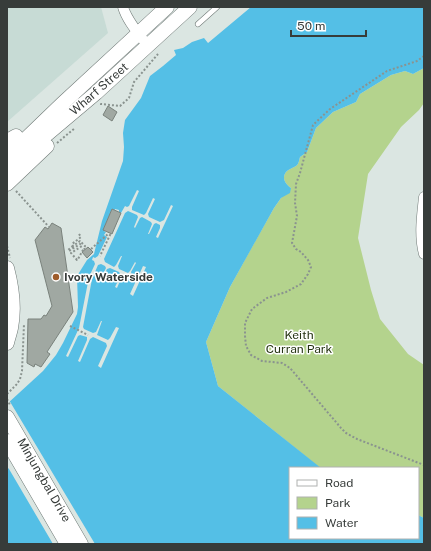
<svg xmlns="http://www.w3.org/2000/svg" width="431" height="551" viewBox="0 0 431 551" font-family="'Public Sans',sans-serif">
	<rect width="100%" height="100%" fill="#dbe6e2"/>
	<path fill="#c7dbd5" d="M7 7H101L108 33 7 122Z"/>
	<path fill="#b4d38d" d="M424 68V103L419 110 401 127 368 174 358 238 371 290 380 319 408 354 424 365V518L418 515V468H321L319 467 218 386 206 342 230 287 252 247 274 208 281 198 291 188C285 184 281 177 287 171 289 169 293 168 296 166 299 164 299 160 300 157L307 152 316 128 333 112 356 102 360 94 391 75 405 71 413 74Z"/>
	<path fill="#54bfe6" d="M251 7H424V68L413 74 405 71 391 75 360 94 356 102 333 112 316 128 307 152 300 157C299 160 299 164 296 166 293 168 289 169 287 171 281 177 285 184 291 188L290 193 281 198 274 208 230 287 206 342 218 386 321 468H290V538H418V515L424 518V544H7V404L43 371 56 355 63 343 77 314 78 307 77 276 87 260 94 254 102 221 123 161 124 147 123 133 125 120 141 98 150 76 163 66 176 55 174 50 183 48 192 42 204 38 208 43Z"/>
	<g fill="#dbe6e2">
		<path d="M137 190 139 191 132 207V210L144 215 146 213 153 198 155 199 148 214 149 217 160 222 164 220 171 205 173 206 158 238 156 237 160 228V225L156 223 154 224 149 234H148L152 224 151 222 142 217 140 218 135 228 134 227 138 217 137 215 128 211 125 213 104 259 105 262 114 267 116 265 121 256H122L118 266 119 269 128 273 130 271 135 262 136 263 131 272 132 275 136 277 139 275 143 266 146 267 133 296 130 294 135 283 134 279 125 275 122 276 117 288 115 287 121 275 119 272 110 268 107 269 101 281 100 280 106 268 105 266 101 264 98 265 92 279 83 327 84 329 93 333 96 332 101 321H102L97 335 108 340 110 338 116 327 119 328 101 368 98 366 107 346 106 343 93 337 90 339 80 362 78 361 87 340V337L80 335 78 336 68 357 66 356 79 328 89 277 95 264 94 261 92 260 93 257 95 258 98 256 107 237 104 235 106 232 104 231V228L112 209 115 210V209L119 210V212L121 213 125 206 127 207 129 206Z"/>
		<path d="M76 274 77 306 76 314 68 331 63 339 75 313 76 307 75 276Z"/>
		<path d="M9 400 95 544H53L9 469 7 467V402Z"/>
	</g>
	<g fill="#a0a8a2" stroke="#7a827c">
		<path d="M108 106 117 112 112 121 103 115Z"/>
		<path d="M112 209 121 213 112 234 103 230Z"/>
		<path d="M52 223 61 228 73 312 47 352 50 354 41 367 35 364 34 367 27 363 28 319H41L44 315 46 316 52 306 35 240 45 227 48 229Z"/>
		<path d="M88 247 93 252 87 258 82 252Z"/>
	</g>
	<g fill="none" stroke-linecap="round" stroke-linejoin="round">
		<defs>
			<path id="lane" d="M198 24 217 7"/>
			<g id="street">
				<path d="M123 7C127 21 139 34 148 46"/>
				<path d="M424 197C422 216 419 235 424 254"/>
			</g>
			<g id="secondary">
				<path d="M7 141 16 136"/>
				<path d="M7 157 62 104 167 7"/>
				<path d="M7 170 26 152 96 93 190 7"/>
				<path d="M7 184 47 146"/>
				<path d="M7 268C12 287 15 308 11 328 10 333 8 338 7 343"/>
				<path d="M7 417 81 544"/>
				<path d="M7 441 67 544"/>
			</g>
		</defs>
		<use href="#lane" stroke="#707a77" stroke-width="6"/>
		<use href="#street" stroke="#707a77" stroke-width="11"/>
		<use href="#secondary" stroke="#707a77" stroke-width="15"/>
		<g stroke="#8a938f" stroke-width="2" stroke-dasharray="2 2" stroke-linecap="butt">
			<path d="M424 56 417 61 387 71 330 109 313 125 300 173 296 184 295 203 297 216 292 243 296 249 301 252 308 260 311 267 308 274 301 284 286 292 267 298 252 309 245 323V336L246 346 251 355 262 361 282 363 290 368 341 428 346 433 357 439 424 465"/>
			<path d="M101 105V104L120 106 129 98 134 82 158 54"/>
			<path d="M57 143 75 128"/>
			<path d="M16 191 49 227"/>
			<path d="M79 234 81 237 72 244 73 246 80 241 85 246 84 248"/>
			<path d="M7 246 10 258"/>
			<path d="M73 246 68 250 69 251 80 244 82 246 71 253 77 260 78 259 84 248 85 250"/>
			<path d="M91 249 108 234 110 235 100 256"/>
			<path d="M70 326 88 335"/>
			<path d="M7 394 17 384 20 379 22 371 24 324"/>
			<path d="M7 399 10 405"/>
		</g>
		<use href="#lane" stroke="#fff" stroke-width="5"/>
		<use href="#street" stroke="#fff" stroke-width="10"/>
		<use href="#secondary" stroke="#fff" stroke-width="14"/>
	</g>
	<circle fill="#9f5d2b" stroke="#fff" stroke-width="1.5" cx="56" cy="277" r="4"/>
	<g text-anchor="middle" stroke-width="3" stroke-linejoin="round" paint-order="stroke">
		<g font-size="12" fill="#373c3a" stroke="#fff">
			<text transform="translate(99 89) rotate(-41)" y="4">Wharf Street</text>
			<text transform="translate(44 480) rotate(60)" y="4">Minjungbal Drive</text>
		</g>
		<g font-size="12" font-weight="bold" fill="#373c3a" stroke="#fff" text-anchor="start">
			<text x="64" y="281">Ivory Waterside</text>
		</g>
		<g font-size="12" fill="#273514" stroke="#fff">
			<text x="299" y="339">Keith<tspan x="299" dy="14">Curran Park</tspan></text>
		</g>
	</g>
	<rect width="431" height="551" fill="none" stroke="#373c3a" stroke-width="16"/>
	<rect x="289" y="467" width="130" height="72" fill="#ffffff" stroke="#afb1b0"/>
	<rect x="297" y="480" width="20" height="6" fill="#ffffff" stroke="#afb1b0"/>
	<text x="325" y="487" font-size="12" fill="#373c3a">Road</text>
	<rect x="297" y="497" width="20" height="12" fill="#b4d38d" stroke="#afb1b0"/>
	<text x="325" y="507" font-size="12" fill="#373c3a">Park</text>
	<rect x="297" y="517" width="20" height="12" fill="#54bfe6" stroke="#afb1b0"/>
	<text x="325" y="527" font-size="12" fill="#373c3a">Water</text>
	<path d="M291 30v6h75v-6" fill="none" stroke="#373c3a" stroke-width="2"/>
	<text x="297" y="30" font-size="12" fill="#373c3a" stroke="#ffffff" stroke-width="3" paint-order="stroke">50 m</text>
</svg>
